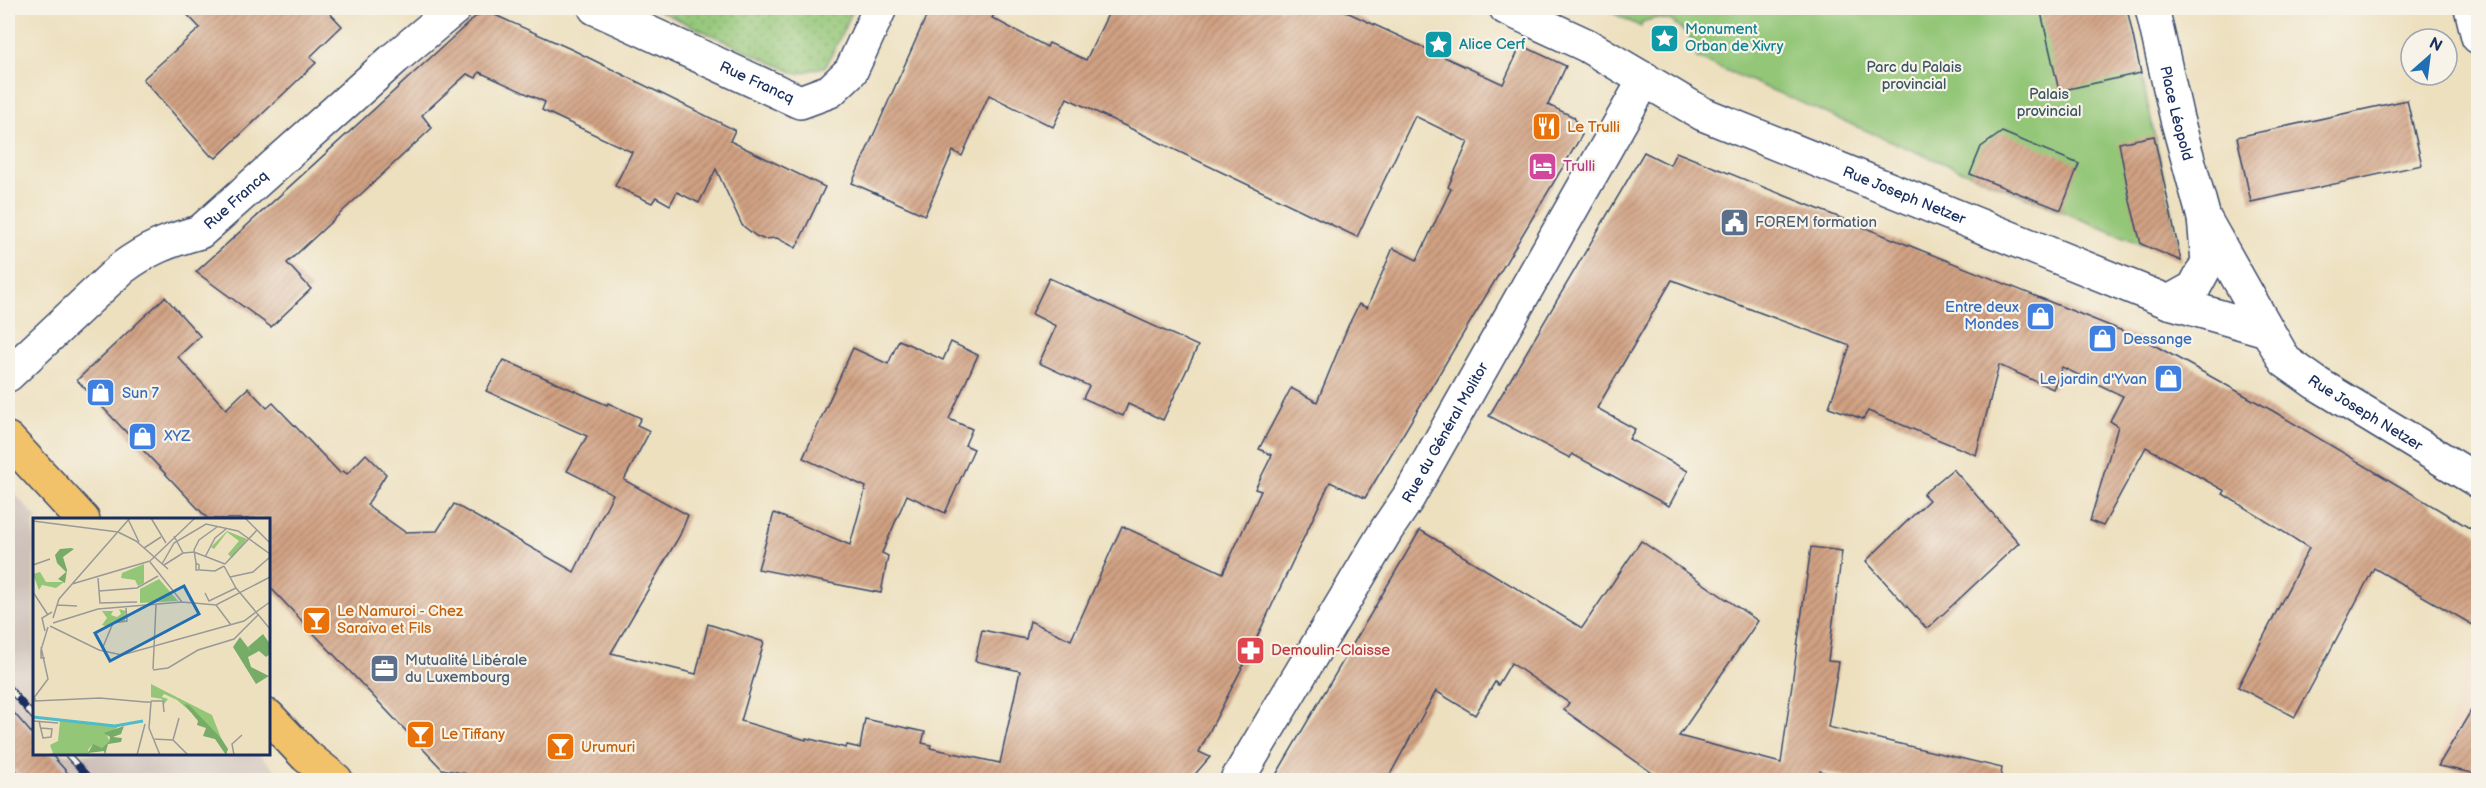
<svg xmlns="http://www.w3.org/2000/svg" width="2486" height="788" viewBox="0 0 2486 788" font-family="'Balsamiq Sans',sans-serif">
	<defs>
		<pattern id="grass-dots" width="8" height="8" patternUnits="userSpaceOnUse" patternTransform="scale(1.5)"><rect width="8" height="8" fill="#93c677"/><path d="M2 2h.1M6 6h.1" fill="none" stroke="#77a165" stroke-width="1.8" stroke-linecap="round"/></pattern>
		<pattern id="building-hatch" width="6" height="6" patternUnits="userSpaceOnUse" patternTransform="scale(1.5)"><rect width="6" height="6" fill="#d1a182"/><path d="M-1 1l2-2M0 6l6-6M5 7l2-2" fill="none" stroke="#a9846e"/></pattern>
	</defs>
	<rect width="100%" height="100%" fill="#f7f3e8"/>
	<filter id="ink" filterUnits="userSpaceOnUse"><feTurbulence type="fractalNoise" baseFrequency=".0167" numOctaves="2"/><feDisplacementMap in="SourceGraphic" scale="12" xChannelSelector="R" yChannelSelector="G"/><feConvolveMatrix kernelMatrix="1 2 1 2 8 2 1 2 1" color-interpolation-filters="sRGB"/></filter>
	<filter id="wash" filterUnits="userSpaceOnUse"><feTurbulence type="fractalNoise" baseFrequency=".008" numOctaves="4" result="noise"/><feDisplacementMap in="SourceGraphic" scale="24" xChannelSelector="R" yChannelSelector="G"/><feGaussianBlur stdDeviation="1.35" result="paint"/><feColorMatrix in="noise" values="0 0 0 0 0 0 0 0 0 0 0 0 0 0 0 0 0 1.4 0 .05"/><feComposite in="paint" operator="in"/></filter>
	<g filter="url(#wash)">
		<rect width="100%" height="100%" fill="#ede0bf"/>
		<path fill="#f1d5bd" d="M2478 629V780H2456L2458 770 2438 766Z"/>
		<path fill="#cec1ba" d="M8 487 38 519 34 520V754H259L285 780H8Z"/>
		<path fill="url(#grass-dots)" stroke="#577a6a" stroke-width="1.5" d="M653 8H854L826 66 797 74Z"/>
		<path fill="#93c677" stroke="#577a6a" stroke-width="1.5" d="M1603 8H2127L2178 244 2176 250 2141 244 1909 149 1697 58 1695 42 1672 21 1656 18 1642 22 1641 27Z"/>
		<g id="blocks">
			<g fill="url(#building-hatch)">
				<path d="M181 8H325L342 26 310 57 316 63 216 158 212 155 211 156 143 79 200 28Z"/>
				<path d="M930 8H998L992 18 1047 47 1049 43 1086 60 1111 8H1338L1503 84 1521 45 1566 66 1548 105 1574 117 1582 135 1365 498 1330 482 1249 654 1199 752 1210 757 1190 780H496L442 769 268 585V519H208L77 380 165 297 200 336 178 357 226 409 248 388 267 408 273 403 340 473 343 471 347 474 366 454 386 474 367 505 405 532 437 531 454 504 574 572 613 494 567 471 587 436 486 391 504 360 607 405 608 403 641 418 637 425 650 431 624 480 688 515 680 535 611 653 696 674 708 624 764 642 741 721 806 740V738L846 748 847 745 860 748 865 719 925 732 922 743 931 745 930 748 1000 763 1020 671 975 661 982 630 1026 639 1030 621 1071 640 1122 526 1223 573 1261 491 1255 489 1272 455 1259 449 1291 388 1317 402 1348 326 1359 304 1367 308 1393 248 1417 260 1451 189 1448 187 1468 142 1415 116 1357 237 1067 98 1053 127 989 95 962 156 953 151 925 215 852 183Z"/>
				<path d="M2040 8H2127L2141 73 2059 91Z"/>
				<path d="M486 11 573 50 735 130 730 141 825 187 796 248 777 238 763 239 756 236 742 225 716 169 699 203 677 192 670 205 656 197 652 203 615 186 632 152 542 110 545 102 479 72 476 78 467 74 422 115 432 128 287 263 311 289 271 327 196 272 475 17Z"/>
				<path d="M2407 100 2422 165 2251 202 2237 137Z"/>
				<path d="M2002 132 2079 164 2061 210 1970 174 1981 147Z"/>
				<path d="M2154 136 2181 261 2141 244 2130 201 2119 143Z"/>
				<path d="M1644 152 1670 165 1676 152 2145 340 2273 411 2478 533V628L2374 568 2295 717 2238 687 2309 548 2223 494 2225 491 2146 447 2103 526 2090 521 2118 426 2110 421 2123 396 2062 367 2053 389 1999 365 1976 455 1868 411 1863 419 1829 407 1850 346 1672 280 1597 408 1635 429 1629 439 1688 471 1669 506 1572 454 1570 458 1489 416Z"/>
				<path d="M1049 278 1198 346 1163 420 1128 404 1123 416 1083 398 1089 386 1039 363 1056 326 1032 314Z"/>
				<path d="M899 340 943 360 951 342 978 355 949 419 972 429 965 445 974 449 945 513 907 495 882 553 888 556 881 593 758 569 774 513 850 545 866 487 803 458 853 348 888 364Z"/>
				<path d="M1953 469 2019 543 1927 629 1866 561 1929 500 1923 494Z"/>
				<path d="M1420 530 1582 628 1641 541 1758 621 1679 736 1781 763 1811 547 1842 551 1828 661 1839 662 1828 727 2002 768 2000 780H1859L1820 771V777L1807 775V780H1662L1564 710 1569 703 1511 663 1498 685 1495 682 1475 715 1436 691 1387 780H1273Z"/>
				<path d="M2478 699V774L2438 766Z"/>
				<path d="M8 706 34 736V753H50L74 780H25L8 762Z"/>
			</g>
		</g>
	</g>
	<g filter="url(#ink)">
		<use href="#blocks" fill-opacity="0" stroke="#3a4a6d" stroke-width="1.5"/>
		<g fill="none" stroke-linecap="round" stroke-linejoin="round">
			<defs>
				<g id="minor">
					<path id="s1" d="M595 8 800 102 830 91 851 71 880 8"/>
					<path id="s2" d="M1506 8 1586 45 1703 114 2169 302 2266 330"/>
					<path id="s3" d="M2152 8 2177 119 2204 218 2208 262 2194 288 2169 302"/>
					<path d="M2471 8 2478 37"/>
					<path id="s4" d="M2204 218 2285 361 2316 383 2478 481"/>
					<path id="s5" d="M8 375 122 268C147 249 170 240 200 232L395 58 455 8"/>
					<path id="s6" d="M1237 780 1387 529 1408 498 1645 79"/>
				</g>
				<g id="major">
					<path d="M8 439 83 520"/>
					<path d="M268 716 306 756 336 780"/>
				</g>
			</defs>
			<use href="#minor" stroke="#3a4a6d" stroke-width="36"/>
			<use href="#major" stroke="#3a4a6d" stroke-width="36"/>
			<use href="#minor" stroke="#fff" stroke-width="33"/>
			<use href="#major" stroke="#f2c26a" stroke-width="33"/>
			<defs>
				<g id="rail">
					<path d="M8 687 34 717"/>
					<path d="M67 754 91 780"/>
				</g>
			</defs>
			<use href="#rail" stroke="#1b2f5e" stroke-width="7"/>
			<use href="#rail" stroke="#f7f3e8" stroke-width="4.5" stroke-dasharray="14" stroke-linecap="butt"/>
		</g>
	</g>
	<defs>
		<symbol id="sight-square" viewBox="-11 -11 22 22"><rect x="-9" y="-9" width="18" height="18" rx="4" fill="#0f9aa8" stroke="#f7f3e8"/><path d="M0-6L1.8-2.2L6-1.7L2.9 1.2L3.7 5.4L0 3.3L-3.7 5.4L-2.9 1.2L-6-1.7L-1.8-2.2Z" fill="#fff"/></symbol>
		<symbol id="restaurant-square" viewBox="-11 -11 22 22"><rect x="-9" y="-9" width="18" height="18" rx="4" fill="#e8710a" stroke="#f7f3e8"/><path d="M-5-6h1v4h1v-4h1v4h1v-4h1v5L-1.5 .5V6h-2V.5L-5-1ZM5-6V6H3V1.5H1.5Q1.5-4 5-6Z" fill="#fff"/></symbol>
		<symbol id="hotel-square" viewBox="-11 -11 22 22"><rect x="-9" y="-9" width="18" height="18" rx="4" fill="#d1479c" stroke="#f7f3e8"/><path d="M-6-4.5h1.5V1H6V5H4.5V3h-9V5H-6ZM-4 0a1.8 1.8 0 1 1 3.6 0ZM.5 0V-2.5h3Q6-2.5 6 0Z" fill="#fff"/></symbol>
		<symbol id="civic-square" viewBox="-11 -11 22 22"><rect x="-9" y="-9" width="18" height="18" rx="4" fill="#5c6f8a" stroke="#f7f3e8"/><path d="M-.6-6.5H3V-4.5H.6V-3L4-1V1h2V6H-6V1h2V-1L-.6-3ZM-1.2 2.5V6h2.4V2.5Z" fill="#fff"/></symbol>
		<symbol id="shop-square" viewBox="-11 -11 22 22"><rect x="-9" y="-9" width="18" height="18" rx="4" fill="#3f7fe0" stroke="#f7f3e8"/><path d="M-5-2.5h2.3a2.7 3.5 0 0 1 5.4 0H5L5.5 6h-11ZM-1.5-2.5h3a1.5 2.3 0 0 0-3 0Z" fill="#fff"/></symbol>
		<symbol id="bar-square" viewBox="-11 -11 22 22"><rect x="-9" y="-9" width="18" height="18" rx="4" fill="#e8710a" stroke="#f7f3e8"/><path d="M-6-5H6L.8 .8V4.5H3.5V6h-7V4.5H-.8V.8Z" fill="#fff"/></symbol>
		<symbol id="pharmacy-square" viewBox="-11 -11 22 22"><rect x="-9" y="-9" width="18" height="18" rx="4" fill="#e0444e" stroke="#f7f3e8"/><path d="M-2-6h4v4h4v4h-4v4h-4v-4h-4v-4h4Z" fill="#fff"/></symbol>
		<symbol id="office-square" viewBox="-11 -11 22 22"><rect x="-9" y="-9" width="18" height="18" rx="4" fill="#5c6f8a" stroke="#f7f3e8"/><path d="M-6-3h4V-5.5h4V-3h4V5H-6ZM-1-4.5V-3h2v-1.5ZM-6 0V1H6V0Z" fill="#fff"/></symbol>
	</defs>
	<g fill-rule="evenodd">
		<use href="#sight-square" x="1648" y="22" width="33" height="33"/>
		<use href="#sight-square" x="1422" y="28" width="33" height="33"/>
		<use href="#restaurant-square" x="1530" y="110" width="33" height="33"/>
		<use href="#hotel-square" x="1526" y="150" width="33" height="33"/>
		<use href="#civic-square" x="1718" y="206" width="33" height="33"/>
		<use href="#shop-square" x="2024" y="300" width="33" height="33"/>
		<use href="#shop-square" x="2086" y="322" width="33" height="33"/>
		<use href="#shop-square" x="2152" y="362" width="33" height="33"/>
		<use href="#shop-square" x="84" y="376" width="33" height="33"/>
		<use href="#shop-square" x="126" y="420" width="33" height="33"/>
		<use href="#bar-square" x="300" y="604" width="33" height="33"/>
		<use href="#pharmacy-square" x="1234" y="634" width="33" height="33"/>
		<use href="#office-square" x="368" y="652" width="33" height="33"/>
		<use href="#bar-square" x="404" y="718" width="33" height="33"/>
		<use href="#bar-square" x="544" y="730" width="33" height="33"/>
	</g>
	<g text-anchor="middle" stroke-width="4.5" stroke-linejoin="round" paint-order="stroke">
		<g font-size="15" fill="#0d838f" stroke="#f7f3e8" text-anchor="start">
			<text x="1685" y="34">Monument<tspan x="1685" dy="17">Orban de Xivry</tspan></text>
			<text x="1459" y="49">Alice Cerf</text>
		</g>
		<g font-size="15" fill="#395564" stroke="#f7f3e8">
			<text x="1914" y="72">Parc du Palais<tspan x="1914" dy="17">provincial</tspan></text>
			<text x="2049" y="99">Palais<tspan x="2049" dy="17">provincial</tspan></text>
		</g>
		<g font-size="15" fill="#1b2f5e" stroke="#f7f3e8">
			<text dy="5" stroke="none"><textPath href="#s1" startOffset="178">Rue Francq</textPath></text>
			<text dy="5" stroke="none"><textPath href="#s3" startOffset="108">Place Léopold</textPath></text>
			<text dy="5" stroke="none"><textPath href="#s2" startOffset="441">Rue Joseph Netzer</textPath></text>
			<text dy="5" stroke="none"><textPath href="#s5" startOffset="291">Rue Francq</textPath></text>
			<text dy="5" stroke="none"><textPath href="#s4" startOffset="260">Rue Joseph Netzer</textPath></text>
			<text dy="5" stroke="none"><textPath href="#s6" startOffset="405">Rue du Général Molitor</textPath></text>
		</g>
		<g font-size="15" fill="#c56008" stroke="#f7f3e8" text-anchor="start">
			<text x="1567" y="132">Le Trulli</text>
			<text x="337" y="616">Le Namuroi - Chez<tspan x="337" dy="17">Saraiva et Fils</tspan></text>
			<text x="441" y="739">Le Tiffany</text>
			<text x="581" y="752">Urumuri</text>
		</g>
		<g font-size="15" fill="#b23c85" stroke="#f7f3e8" text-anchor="start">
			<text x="1563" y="171">Trulli</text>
		</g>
		<g font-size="15" fill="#4e5e75" stroke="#f7f3e8" text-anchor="start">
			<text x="1755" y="227">FOREM formation</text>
			<text x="405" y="665">Mutualité Libérale<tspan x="405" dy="17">du Luxembourg</tspan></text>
		</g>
		<g font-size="15" fill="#366cbe" stroke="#f7f3e8" text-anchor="start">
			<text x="2019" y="312" text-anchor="end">Entre deux<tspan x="2019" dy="17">Mondes</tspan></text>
			<text x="2123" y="344">Dessange</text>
			<text x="2147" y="384" text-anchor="end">Le jardin d'Yvan</text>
			<text x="122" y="398">Sun 7</text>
			<text x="164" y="441">XYZ</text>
		</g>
		<g font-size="15" fill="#be3a42" stroke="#f7f3e8" text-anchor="start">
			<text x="1271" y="655">Demoulin-Claisse</text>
		</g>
	</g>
	<g transform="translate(33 518)">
		<rect width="237" height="237" fill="#ede0bf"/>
		<path d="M7 54 13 64H31L23 70 9 67 6 72 0 56ZM86 91 93 93 92 103 79 104 76 109 69 107 74 100 69 93H80L78 97 84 99 88 96ZM118 166 179 197 188 220 144 182 131 176 129 179 135 181 131 186 129 181 118 179ZM27 203 57 204 85 209 74 217 77 225 69 230 59 227 55 232 57 237H13L20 235 17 227 25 223Z" fill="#93c677"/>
		<path d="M27 31 38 30 41 31 30 39 34 52 32 65 25 61 33 54 24 45 22 37ZM230 116 237 126V136L233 139 226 133 215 139 218 149 236 158 223 166 200 129 207 119 217 132 215 129ZM151 186 156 187 188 220 195 231 193 237 182 221 170 218 173 210 164 207 165 203ZM91 208 88 216 80 219 89 220 88 224 75 226 72 237 71 233 55 235 60 226 69 230 76 224 77 219 71 215Z" fill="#76ab68"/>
		<path d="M194 13 214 21 199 40 195 36 206 23 194 14 181 31 178 29ZM111 46V65L105 68 102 62 88 60 89 55ZM126 61 145 83 107 85V71Z" fill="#93c677"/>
		<path fill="none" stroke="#4fbcc8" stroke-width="3" d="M0 199 82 208 110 203"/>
		<path fill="none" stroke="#999998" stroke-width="1.5" d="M118 0 133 25M212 0 237 25M95 1 106 24M0 3 85 14M85 14 103 23 135 51M141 18 150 35M111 30 128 19M150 35 161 34 192 46M172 39 182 20 193 11M117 43 162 0M117 44 149 84M163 45 161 32 166 22 184 9M163 45 166 47V52H163ZM129 46 141 25 173 6 205 13 237 36M192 46 224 12M0 47 17 41M131 47 150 35M191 48 203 70 223 94 237 84M167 52 182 53 191 48M197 59 220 54 237 39M65 60 67 85 104 84M39 66 117 43M66 73 104 70 125 58M0 74 15 97M172 75 176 83 203 70M24 87 44 88M183 87 198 107M20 100 26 81 97 0M20 105 65 91 149 84 183 87 237 59M17 108 66 132 89 137 211 103 223 94 237 111M12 113 9 100 19 94M70 129 80 105 94 103 93 90M12 140H8V132L15 109M120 151 123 87M120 152 135 150 165 132 201 121 225 97M2 180V183L67 180 112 184M0 181 15 161 8 129M118 183H130L131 194M112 184H118L116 210 127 237M0 203 25 205M6 203 10 220 18 219 19 211 8 210M120 221 140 222 155 237M140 222 146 200M104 237 112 206M201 237 199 226 209 217"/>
		<path fill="#1f6fb2" fill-opacity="0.15" stroke="#1f6fb2" stroke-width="3" d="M151 68 166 96 77 143 62 115Z"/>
		<rect width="237" height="237" fill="none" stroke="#1b2f5e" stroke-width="3"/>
	</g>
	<rect width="2486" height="788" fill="none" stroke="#f7f3e8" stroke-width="30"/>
	<g transform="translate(2429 57) rotate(28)"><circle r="28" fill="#f7f3e8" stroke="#9fa5b1" stroke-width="1.5"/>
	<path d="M0-4.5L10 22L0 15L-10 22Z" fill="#1f6fb2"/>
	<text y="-9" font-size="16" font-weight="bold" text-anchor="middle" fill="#1b2f5e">N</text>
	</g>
</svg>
